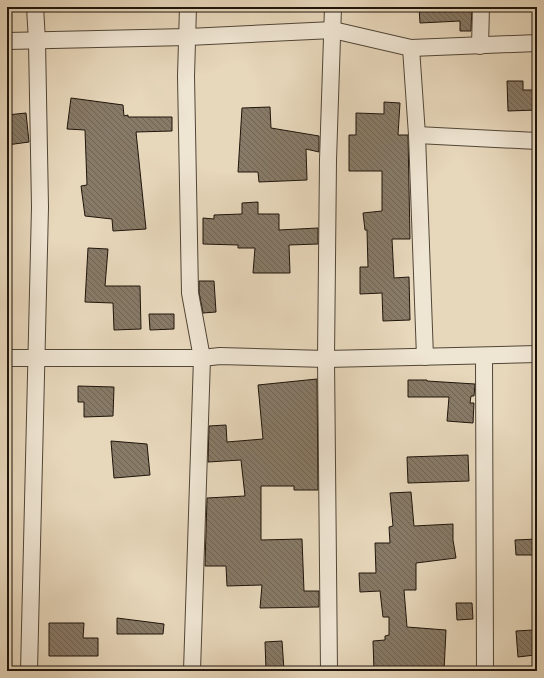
<svg xmlns="http://www.w3.org/2000/svg" width="544" height="678" viewBox="0 0 544 678" font-family="'Gentium Book Plus',serif">
	<defs>
		<pattern id="building-back-hatch" width="6" height="6" patternUnits="userSpaceOnUse"><rect width="6" height="6" fill="#877a67"/><path d="M-1 5l2 2M0 0l6 6M5-1l2 2" fill="none" stroke="#6e6353"/></pattern>
	</defs>
	<rect width="100%" height="100%" fill="#e7d7bb"/>
	<filter id="stains"><feTurbulence type="fractalNoise" baseFrequency=".005" numOctaves="4"/><feColorMatrix values="0 0 0 0 .2 0 0 0 0 .09 0 0 0 0 .02 0 0 0 .5 -.17"/></filter>
	<radialGradient id="worn" r=".72"><stop offset=".6" stop-color="#630" stop-opacity="0"/><stop offset="1" stop-color="#630" stop-opacity=".3"/></radialGradient>
	<g fill="url(#building-back-hatch)" stroke="#1f150b">
		<path d="M419 7H472L471 31H460V21L420 23Z"/>
		<path d="M507 81H523V90H537V110L508 111Z"/>
		<path d="M71 98 123 105 124 116 128 115V117H172V131L136 132 146 229 113 231 112 219 85 216 81 186 87 185 85 130 67 129Z"/>
		<path d="M384 102 400 103 398 135H408L410 239H392L394 278 409 277 410 320 383 321 382 293 360 294V267H368L367 230H365L363 213 382 211V171H349V135H356V113L384 114Z"/>
		<path d="M270 107 271 128 319 136V152L306 149 307 180 259 182 258 172H238L242 108Z"/>
		<path d="M26 113 29 142 7 145V115Z"/>
		<path d="M258 202V214H279V230L318 228V244L289 245 290 273H253L255 248H238V245L203 244V218L214 219V215L242 214V203Z"/>
		<path d="M88 248 108 249 105 286H140L141 329 114 330 113 303 85 302Z"/>
		<path d="M199 281H214L216 312 203 313 199 292Z"/>
		<path d="M149 314H174V329L150 330Z"/>
		<path d="M317 379 318 490H294V486H261V540L302 539 304 591H319V607L260 608 262 585 227 586 226 566H205L207 498 245 496 241 460 208 462 209 426 226 425 227 442 263 439 258 385Z"/>
		<path d="M408 380H427V381L475 384 474 396H471L470 403H474L473 423 447 421 449 397H408Z"/>
		<path d="M78 386 114 387 113 416 84 417V402H78Z"/>
		<path d="M111 441 147 444 150 475 114 478Z"/>
		<path d="M468 455 469 481 408 483 407 457Z"/>
		<path d="M411 492 414 526 453 524V540L456 558 416 563V590H404L407 627 446 630 444 671H374L373 641 385 640V636L389 635V617H383L380 591 360 592 359 573H376L375 543H390L389 527 393 526 390 493Z"/>
		<path d="M537 539V555H516L515 540Z"/>
		<path d="M456 603H472L473 619 457 620Z"/>
		<path d="M117 618 164 624 163 634H117Z"/>
		<path d="M49 623H84L83 638H98V656H49Z"/>
		<path d="M533 630 535 655 518 657 516 631Z"/>
		<path d="M282 641 284 670H266L265 642Z"/>
	</g>
	<g fill="none" stroke-linecap="round" stroke-linejoin="round">
		<defs>
			<g id="minor">
				<path d="M188 7 186 76 190 293 202 358 192 671"/>
				<path d="M7 41 188 37 333 30 411 48 537 43"/>
				<path d="M480 46 481 7"/>
				<path d="M411 48 417 135 425 357"/>
				<path d="M417 135 537 141"/>
				<path d="M484 356 485 671"/>
				<path d="M7 358H202L220 356 326 359 537 354"/>
				<path d="M29 671 40 207 37 41 35 7"/>
				<path d="M329 671 326 359 328 160 333 7"/>
			</g>
		</defs>
		<use href="#minor" stroke="#514637" stroke-width="18"/>
		<use href="#minor" stroke="#efe5d3" stroke-width="16"/>
	</g>
	<rect width="544" height="678" fill="none" stroke="#e7d7bb" stroke-width="24"/>
	<rect x="8" y="8" width="528" height="662" fill="none" stroke="#1f150b" stroke-width="2"/>
	<rect x="12" y="12" width="520" height="654" fill="none" stroke="#1f150b"/>
	<rect width="100%" height="100%" filter="url(#stains)"/>
	<rect width="100%" height="100%" fill="url(#worn)"/>
</svg>
